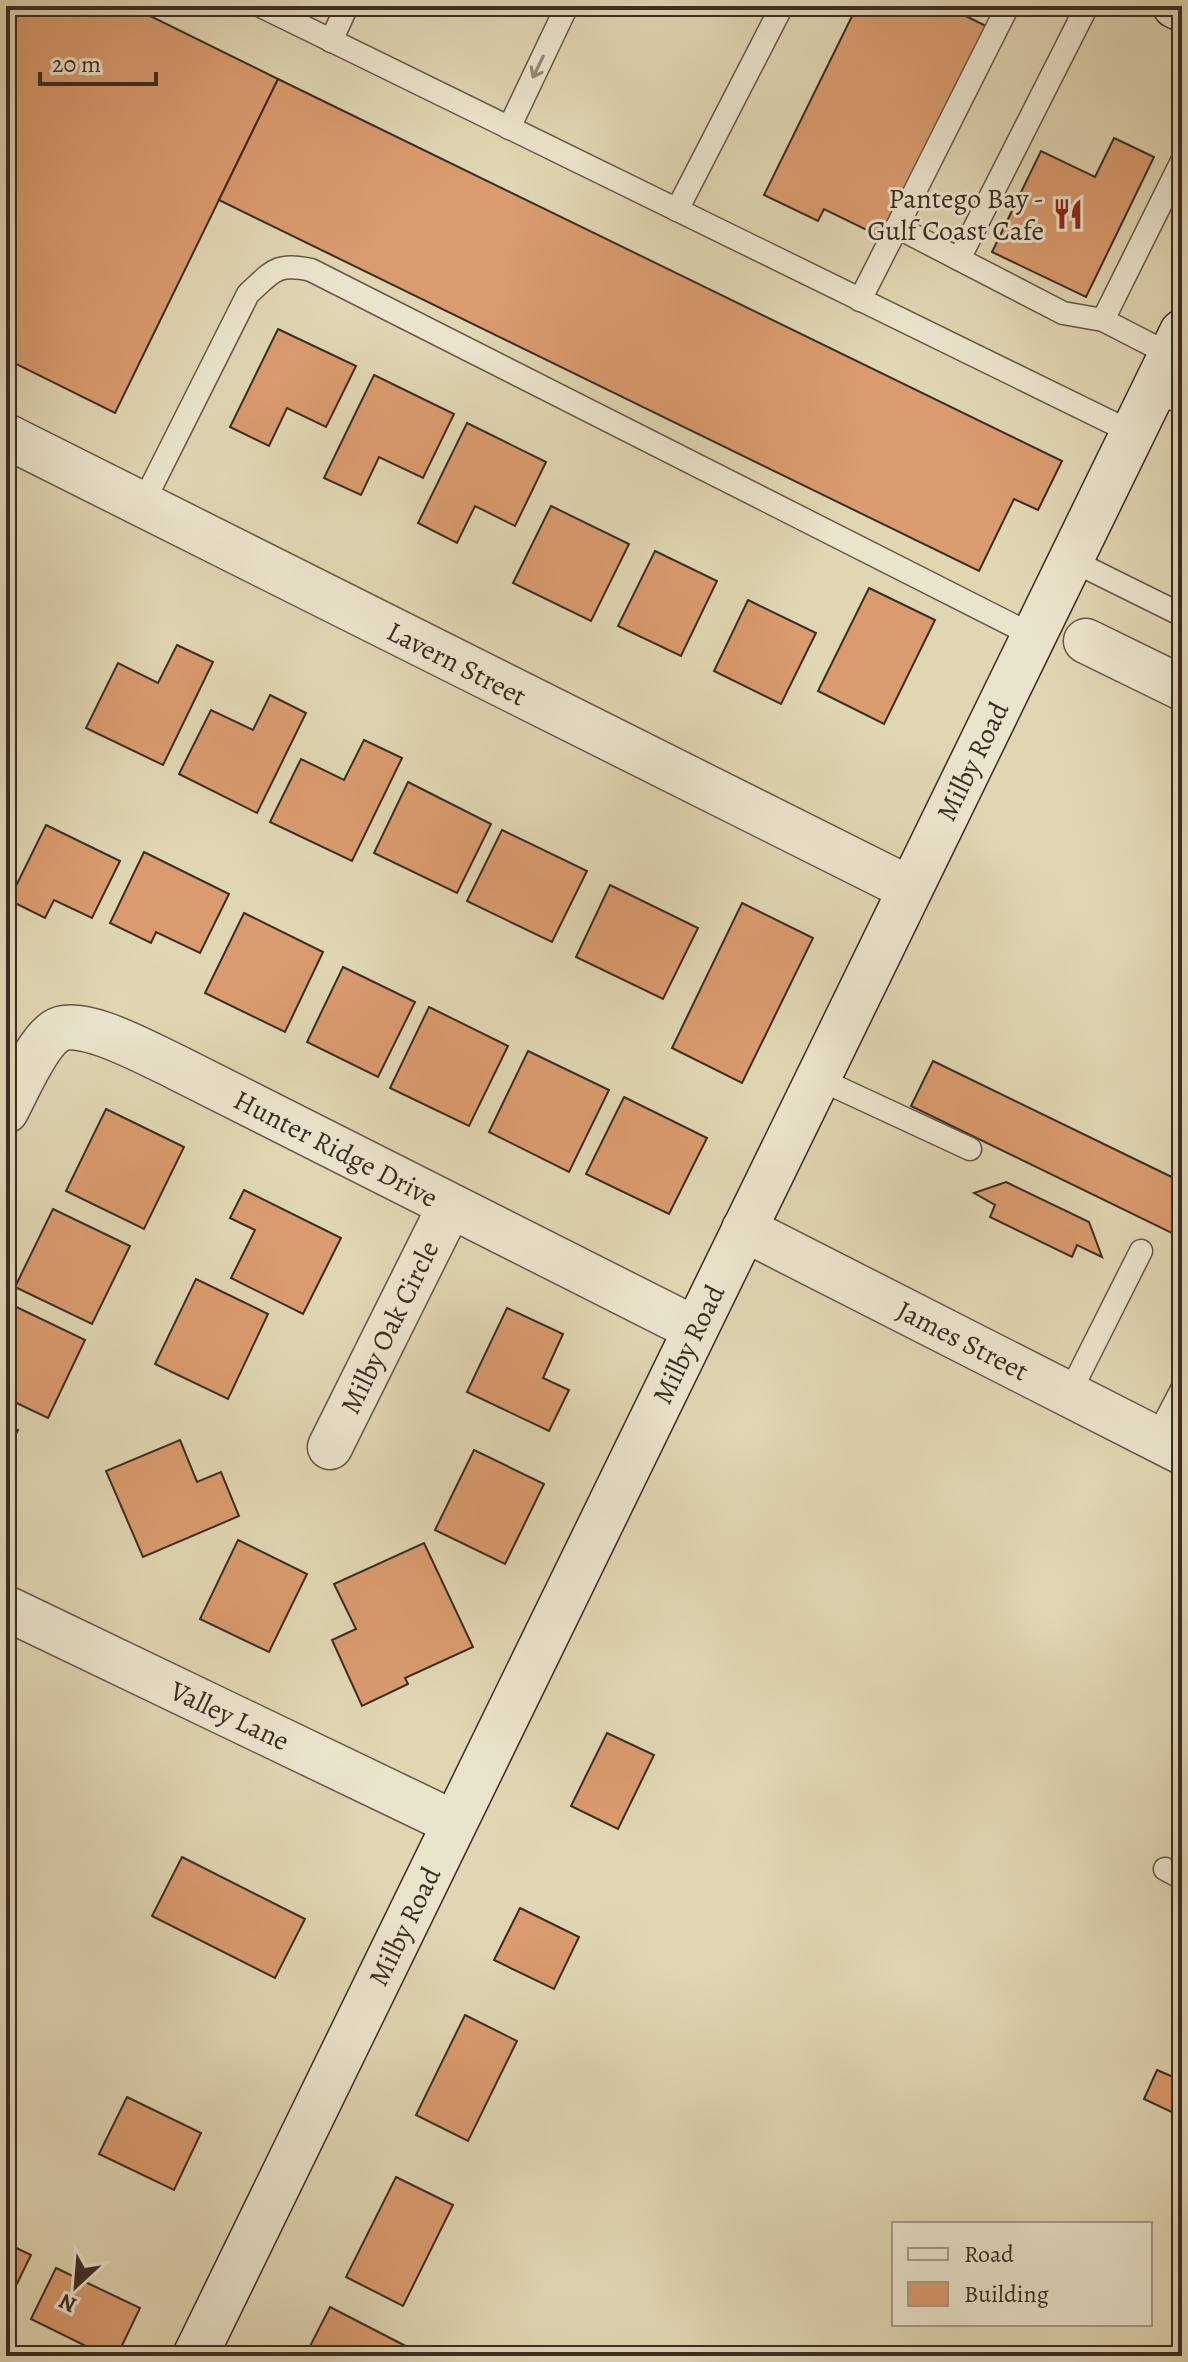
<svg xmlns="http://www.w3.org/2000/svg" width="1188" height="2362" viewBox="0 0 1188 2362" font-family="Alegreya,serif">
	<rect width="100%" height="100%" fill="#e0d6b2"/>
	<filter id="stains"><feTurbulence type="fractalNoise" baseFrequency=".0025" numOctaves="4"/><feColorMatrix values="0 0 0 0 .2 0 0 0 0 .09 0 0 0 0 .02 0 0 0 .5 -.17"/></filter>
	<radialGradient id="worn" r=".72"><stop offset=".6" stop-color="#630" stop-opacity="0"/><stop offset="1" stop-color="#630" stop-opacity=".3"/></radialGradient>
	<g fill="#da9b6e" stroke="#3b2d25" stroke-width="2">
		<path d="M6 6H130L278 79 115 413 6 359Z"/>
		<path d="M857 6H946L986 26 883 238 824 209 818 221 764 195Z"/>
		<path d="M278 79 1062 461 1038 510 1014 499 979 571 219 200Z"/>
		<path d="M1114 138 1154 157 1086 297 992 252 1041 151 1095 177Z"/>
		<path d="M278 329 356 366 326 427 287 408 269 446 230 427Z"/>
		<path d="M374 375 454 414 423 478 379 457 361 495 324 478Z"/>
		<path d="M467 423 546 462 515 526 475 506 457 543 418 523Z"/>
		<path d="M551 506 629 544 591 621 513 583Z"/>
		<path d="M655 551 717 581 681 656 618 626Z"/>
		<path d="M869 588 935 620 884 724 818 691Z"/>
		<path d="M748 600 816 633 781 704 714 671Z"/>
		<path d="M177 645 213 662 163 765 86 728 118 663 158 683Z"/>
		<path d="M270 695 306 713 257 813 179 774 211 710 253 730Z"/>
		<path d="M364 740 402 758 352 861 270 822 301 759 344 780Z"/>
		<path d="M408 782 491 824 457 893 374 853Z"/>
		<path d="M46 825 120 861 92 918 54 900 45 918 9 900Z"/>
		<path d="M502 830 587 871 552 942 467 901Z"/>
		<path d="M144 852 229 894 200 953 156 932 151 943 110 923Z"/>
		<path d="M610 885 698 928 663 999 576 957Z"/>
		<path d="M742 903 813 938 742 1083 672 1048Z"/>
		<path d="M244 913 323 952 285 1032 205 993Z"/>
		<path d="M343 967 415 1002 378 1077 307 1042Z"/>
		<path d="M429 1007 508 1046 469 1126 390 1088Z"/>
		<path d="M528 1051 609 1090 569 1172 489 1132Z"/>
		<path d="M933 1061 1182 1182V1238L911 1106Z"/>
		<path d="M624 1097 707 1138 669 1214 586 1174Z"/>
		<path d="M106 1109 184 1147 144 1229 66 1191Z"/>
		<path d="M1006 1182 1089 1222 1102 1257 1077 1245 1072 1257 990 1217 995 1205 974 1193Z"/>
		<path d="M244 1190 341 1238 303 1314 231 1278 255 1230 230 1218Z"/>
		<path d="M53 1209 130 1246 92 1324 15 1287Z"/>
		<path d="M196 1279 268 1314 228 1399 155 1364Z"/>
		<path d="M6 1302 85 1340 48 1418 6 1398Z"/>
		<path d="M507 1308 563 1334 543 1378 569 1390 549 1431 467 1392Z"/>
		<path d="M6 1425 18 1430 6 1454Z"/>
		<path d="M180 1440 197 1482 221 1472 239 1516 143 1557 106 1471Z"/>
		<path d="M474 1450 544 1484 505 1564 435 1530Z"/>
		<path d="M238 1540 307 1574 269 1652 200 1619Z"/>
		<path d="M424 1543 473 1647 405 1678 408 1684 362 1706 332 1640 356 1629 334 1584Z"/>
		<path d="M607 1733 654 1755 618 1829 571 1806Z"/>
		<path d="M182 1857 305 1919 275 1978 152 1916Z"/>
		<path d="M520 1908 579 1937 554 1989 494 1960Z"/>
		<path d="M465 2015 517 2041 468 2141 416 2115Z"/>
		<path d="M1157 2070 1178 2079 1182 2070V2117L1144 2099Z"/>
		<path d="M127 2097 201 2133 174 2190 99 2154Z"/>
		<path d="M396 2177 453 2205 403 2306 346 2277Z"/>
		<path d="M6 2243 31 2255 6 2306Z"/>
		<path d="M56 2268 140 2308 117 2356H106L31 2319Z"/>
		<path d="M330 2307 425 2356H305Z"/>
	</g>
	<g fill="none" stroke-linecap="round" stroke-linejoin="round">
		<defs>
			<g id="lane">
				<path d="M261 6 1133 433"/>
				<path d="M331 41 347 6"/>
				<path d="M509 128 567 6"/>
				<path d="M677 210 782 6"/>
				<path d="M897 227 1008 6"/>
				<path d="M959 259 1087 6"/>
				<path d="M860 300 897 227 1063 313 1103 320 1171 355"/>
				<path d="M1103 320 1182 161"/>
				<path d="M1152 392 1182 402"/>
				<path d="M142 505 248 294C272 272 276 262 311 270L1034 636"/>
				<path d="M1071 560 1182 615"/>
				<path d="M817 1078 970 1149"/>
				<path d="M1069 1394 1141 1251"/>
				<path d="M1156 1439 1182 1389"/>
				<path d="M1165 1869 1182 1878"/>
			</g>
			<g id="street">
				<path d="M6 436 910 889"/>
				<path d="M1086 641 1182 688"/>
				<path d="M6 1111C18 1089 36 1044 56 1031 79 1015 150 1055 174 1066L695 1329"/>
				<path d="M744 1229 1182 1452"/>
				<path d="M330 1447 450 1206"/>
				<path d="M6 1608 454 1823"/>
			</g>
			<g id="secondary">
				<path d="M1175 6 1182 9"/>
				<path d="M195 2356 1182 332"/>
			</g>
		</defs>
		<use href="#lane" stroke="#645748" stroke-width="25"/>
		<use href="#street" stroke="#645748" stroke-width="47"/>
		<use href="#secondary" stroke="#3b2d25" stroke-width="47"/>
		<use href="#lane" stroke="#ebe4cd" stroke-width="22"/>
		<use href="#street" stroke="#ebe4cd" stroke-width="44"/>
		<use href="#secondary" stroke="#ebe4cd" stroke-width="44"/>
	</g>
	<defs><path id="oneway-shaft" d="M-6 0H5M1.5-3L5.5 0L1.5 3" fill="none" stroke-width="1.6" stroke-linecap="round" stroke-linejoin="round" transform="scale(2)"/></defs>
	<use stroke="#938879" href="#oneway-shaft" transform="translate(538 67) rotate(116)"/>
	<defs>
		<symbol id="restaurant-bare" viewBox="-9 -9 18 18"><path d="M-5-6h1v4h1v-4h1v4h1v-4h1v5L-1.5 .5V6h-2V.5L-5-1ZM5-6V6H3V1.5H1.5Q1.5-4 5-6Z" fill="#8f2418" stroke="#ebe4cd" stroke-width="2.5" paint-order="stroke"/></symbol>
	</defs>
	<g fill-rule="evenodd">
		<use href="#restaurant-bare" x="1046" y="192" width="44" height="44"/>
	</g>
	<g text-anchor="middle" stroke-width="6" stroke-linejoin="round" paint-order="stroke">
		<g font-size="28" fill="#3b2d25" stroke="#ebe4cd" text-anchor="end">
			<text x="1044" y="208">Pantego Bay -<tspan x="1044" dy="32">Gulf Coast Cafe</tspan></text>
		</g>
		<g font-size="28" fill="#3b2d25" stroke="#ebe4cd">
			<text transform="translate(457 663) rotate(27)" y="10">Lavern Street</text>
			<text transform="translate(972 761) rotate(-64)" y="10">Milby Road</text>
			<text transform="translate(336 1148) rotate(27)" y="10">Hunter Ridge Drive</text>
			<text transform="translate(389 1327) rotate(-64)" y="10">Milby Oak Circle</text>
			<text transform="translate(963 1340) rotate(27)" y="10">James Street</text>
			<text transform="translate(688 1344) rotate(-64)" y="10">Milby Road</text>
			<text transform="translate(230 1715) rotate(25)" y="10">Valley Lane</text>
			<text transform="translate(404 1926) rotate(-64)" y="10">Milby Road</text>
		</g>
	</g>
	<rect width="1188" height="2362" fill="none" stroke="#e0d6b2" stroke-width="32"/>
	<rect x="8" y="8" width="1172" height="2346" fill="none" stroke="#3b2d25" stroke-width="4"/>
	<rect x="16" y="16" width="1156" height="2330" fill="none" stroke="#3b2d25" stroke-width="2"/>
	<rect x="892" y="2222" width="260" height="104" fill="#ebe4cd" stroke="#a59b8a" stroke-width="2"/>
	<rect x="908" y="2248" width="40" height="12" fill="#ebe4cd" stroke="#a59b8a" stroke-width="2"/>
	<text x="964" y="2262" font-size="24" fill="#3b2d25">Road</text>
	<rect x="908" y="2282" width="40" height="24" fill="#da9b6e" stroke="#a59b8a" stroke-width="2"/>
	<text x="964" y="2302" font-size="24" fill="#3b2d25">Building</text>
	<g transform="translate(76 2286) rotate(206)" stroke="#ebe4cd" stroke-width="6" paint-order="stroke">
	<path d="M0-6L14 30L0 20L-14 30Z" fill="#3b2d25"/>
	<text y="-12" font-size="22" font-weight="bold" text-anchor="middle" fill="#3b2d25">N</text>
	</g>
	<path d="M40 72v12h116v-12" fill="none" stroke="#3b2d25" stroke-width="4"/>
	<text x="52" y="72" font-size="24" fill="#3b2d25" stroke="#ebe4cd" stroke-width="6" paint-order="stroke">20 m</text>
	<rect width="100%" height="100%" filter="url(#stains)"/>
	<rect width="100%" height="100%" fill="url(#worn)"/>
</svg>
